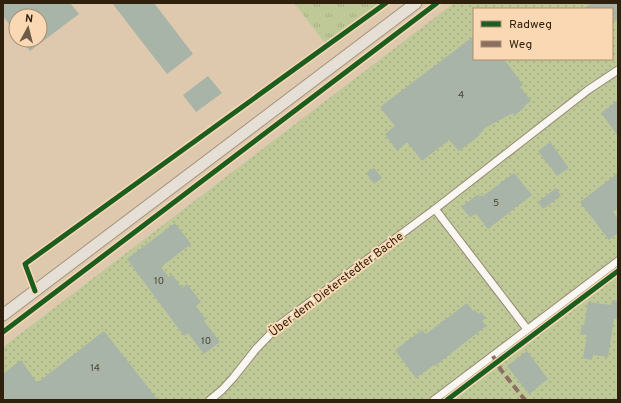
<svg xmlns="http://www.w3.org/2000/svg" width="621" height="403" viewBox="0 0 621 403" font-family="Overpass,sans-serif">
	<defs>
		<pattern id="grass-tufts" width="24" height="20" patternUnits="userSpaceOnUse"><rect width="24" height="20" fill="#bfc998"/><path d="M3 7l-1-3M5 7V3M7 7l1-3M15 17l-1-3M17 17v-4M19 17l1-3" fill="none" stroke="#a4ac82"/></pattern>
		<pattern id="park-dots" width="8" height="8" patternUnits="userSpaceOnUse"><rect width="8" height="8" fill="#bfc998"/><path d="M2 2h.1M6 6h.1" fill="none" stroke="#a4ac82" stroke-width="1.8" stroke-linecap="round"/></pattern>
	</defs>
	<rect width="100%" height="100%" fill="#dec9af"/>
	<path fill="url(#grass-tufts)" d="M294 3H383L327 46Z"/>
	<path fill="url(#park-dots)" fill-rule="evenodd" d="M454 3H618V400H3V347ZM474 9H612V59H474Z"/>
	<g fill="#a8b4a7">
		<path d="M3 3H70L79 14 30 51 21 40H40V16H16V33L3 16Z"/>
		<path d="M112 3H154L193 54 167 74Z"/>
		<path d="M591 3H618V18L612 23V9H583Z"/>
		<path d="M474 36V59H504L523 85 520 87 531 101 524 106 525 107 514 116 513 113 483 129 484 130 479 134 480 135 459 151 449 140 422 161 407 142 397 151 385 134 395 126 380 107Z"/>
		<path d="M208 76 222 93 196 112 183 95Z"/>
		<path d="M618 100V136L601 113Z"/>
		<path d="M550 142 569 168 557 176 538 151Z"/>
		<path d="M374 168 382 178 374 184 366 173Z"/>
		<path d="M514 173 532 195 488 229 476 214 470 217 461 207 477 195 483 196Z"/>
		<path d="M618 173V208L613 212 618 219V233L609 240 580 202Z"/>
		<path d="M556 188 561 196 543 209 538 202Z"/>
		<path d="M175 223 191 244 161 267 169 277 172 274 182 288 187 284 201 302 196 306 206 320 204 321 220 342 204 354 188 333 184 336 127 259Z"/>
		<path d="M612 300 618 301V319H614L608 357 593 355 592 360 583 358 587 335 580 334 582 325H584L588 302 611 305Z"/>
		<path d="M467 303 473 311 475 310 478 314 481 312 486 318 482 321 486 326 435 366 434 365 416 378 395 350 422 330 426 334Z"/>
		<path d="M104 331 158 400H3V374L21 360 37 383Z"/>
		<path d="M527 351 548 379 529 394 507 366Z"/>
	</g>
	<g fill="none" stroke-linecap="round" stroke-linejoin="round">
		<defs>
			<g id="minor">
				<path d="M435 209 527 329"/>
				<path d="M210 400 222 390 233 378 256 349 279 325 435 209 588 90 618 70"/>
				<path d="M434 400 618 261"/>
			</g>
			<path id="primary" d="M3 315 416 3"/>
		</defs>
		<use href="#minor" stroke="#978773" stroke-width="9"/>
		<use href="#primary" stroke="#a5937b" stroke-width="13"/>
		<use href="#minor" stroke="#faf7f3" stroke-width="7"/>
		<use href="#primary" stroke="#e6dfd6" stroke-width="11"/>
		<path stroke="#8d6e63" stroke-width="4" stroke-dasharray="8 4" stroke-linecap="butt" d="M493 356 501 370 525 400"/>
		<defs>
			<g id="cycleway">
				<path d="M35 291 25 264 386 3"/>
				<path d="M3 332 437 3"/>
				<path d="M447 400 618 271"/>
			</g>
		</defs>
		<use href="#cycleway" stroke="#f9d8b3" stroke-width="8"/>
		<use href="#cycleway" stroke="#1b5e20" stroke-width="5"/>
	</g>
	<g text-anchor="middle" stroke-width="4" stroke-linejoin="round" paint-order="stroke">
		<g font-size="10" fill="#4d4534">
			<text x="461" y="98">4</text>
			<text x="496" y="206">5</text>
			<text x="159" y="284">10</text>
			<text x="206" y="344">10</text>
			<text x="95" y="371">14</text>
		</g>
		<g font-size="12" fill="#2f200e" stroke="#f9d8b3">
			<text transform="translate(336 284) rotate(-37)" y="4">Über dem Dieterstedter Bache</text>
		</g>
	</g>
	<rect width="621" height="403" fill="none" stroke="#2f200e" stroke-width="8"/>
	<rect x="473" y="8" width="140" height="52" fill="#f9d8b3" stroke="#a88e71"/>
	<rect x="481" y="21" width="20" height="6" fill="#1b5e20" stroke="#a88e71"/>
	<text x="509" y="28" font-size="12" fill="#2f200e">Radweg</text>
	<rect x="481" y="41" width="20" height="6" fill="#8d6e63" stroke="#a88e71"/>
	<text x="509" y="48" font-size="12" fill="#2f200e">Weg</text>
	<g transform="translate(28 28) rotate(7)"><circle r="19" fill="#f9d8b3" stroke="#a88e71"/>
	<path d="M0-3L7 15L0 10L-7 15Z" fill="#6c5b46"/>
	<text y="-6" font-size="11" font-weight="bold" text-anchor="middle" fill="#2f200e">N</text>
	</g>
</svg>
